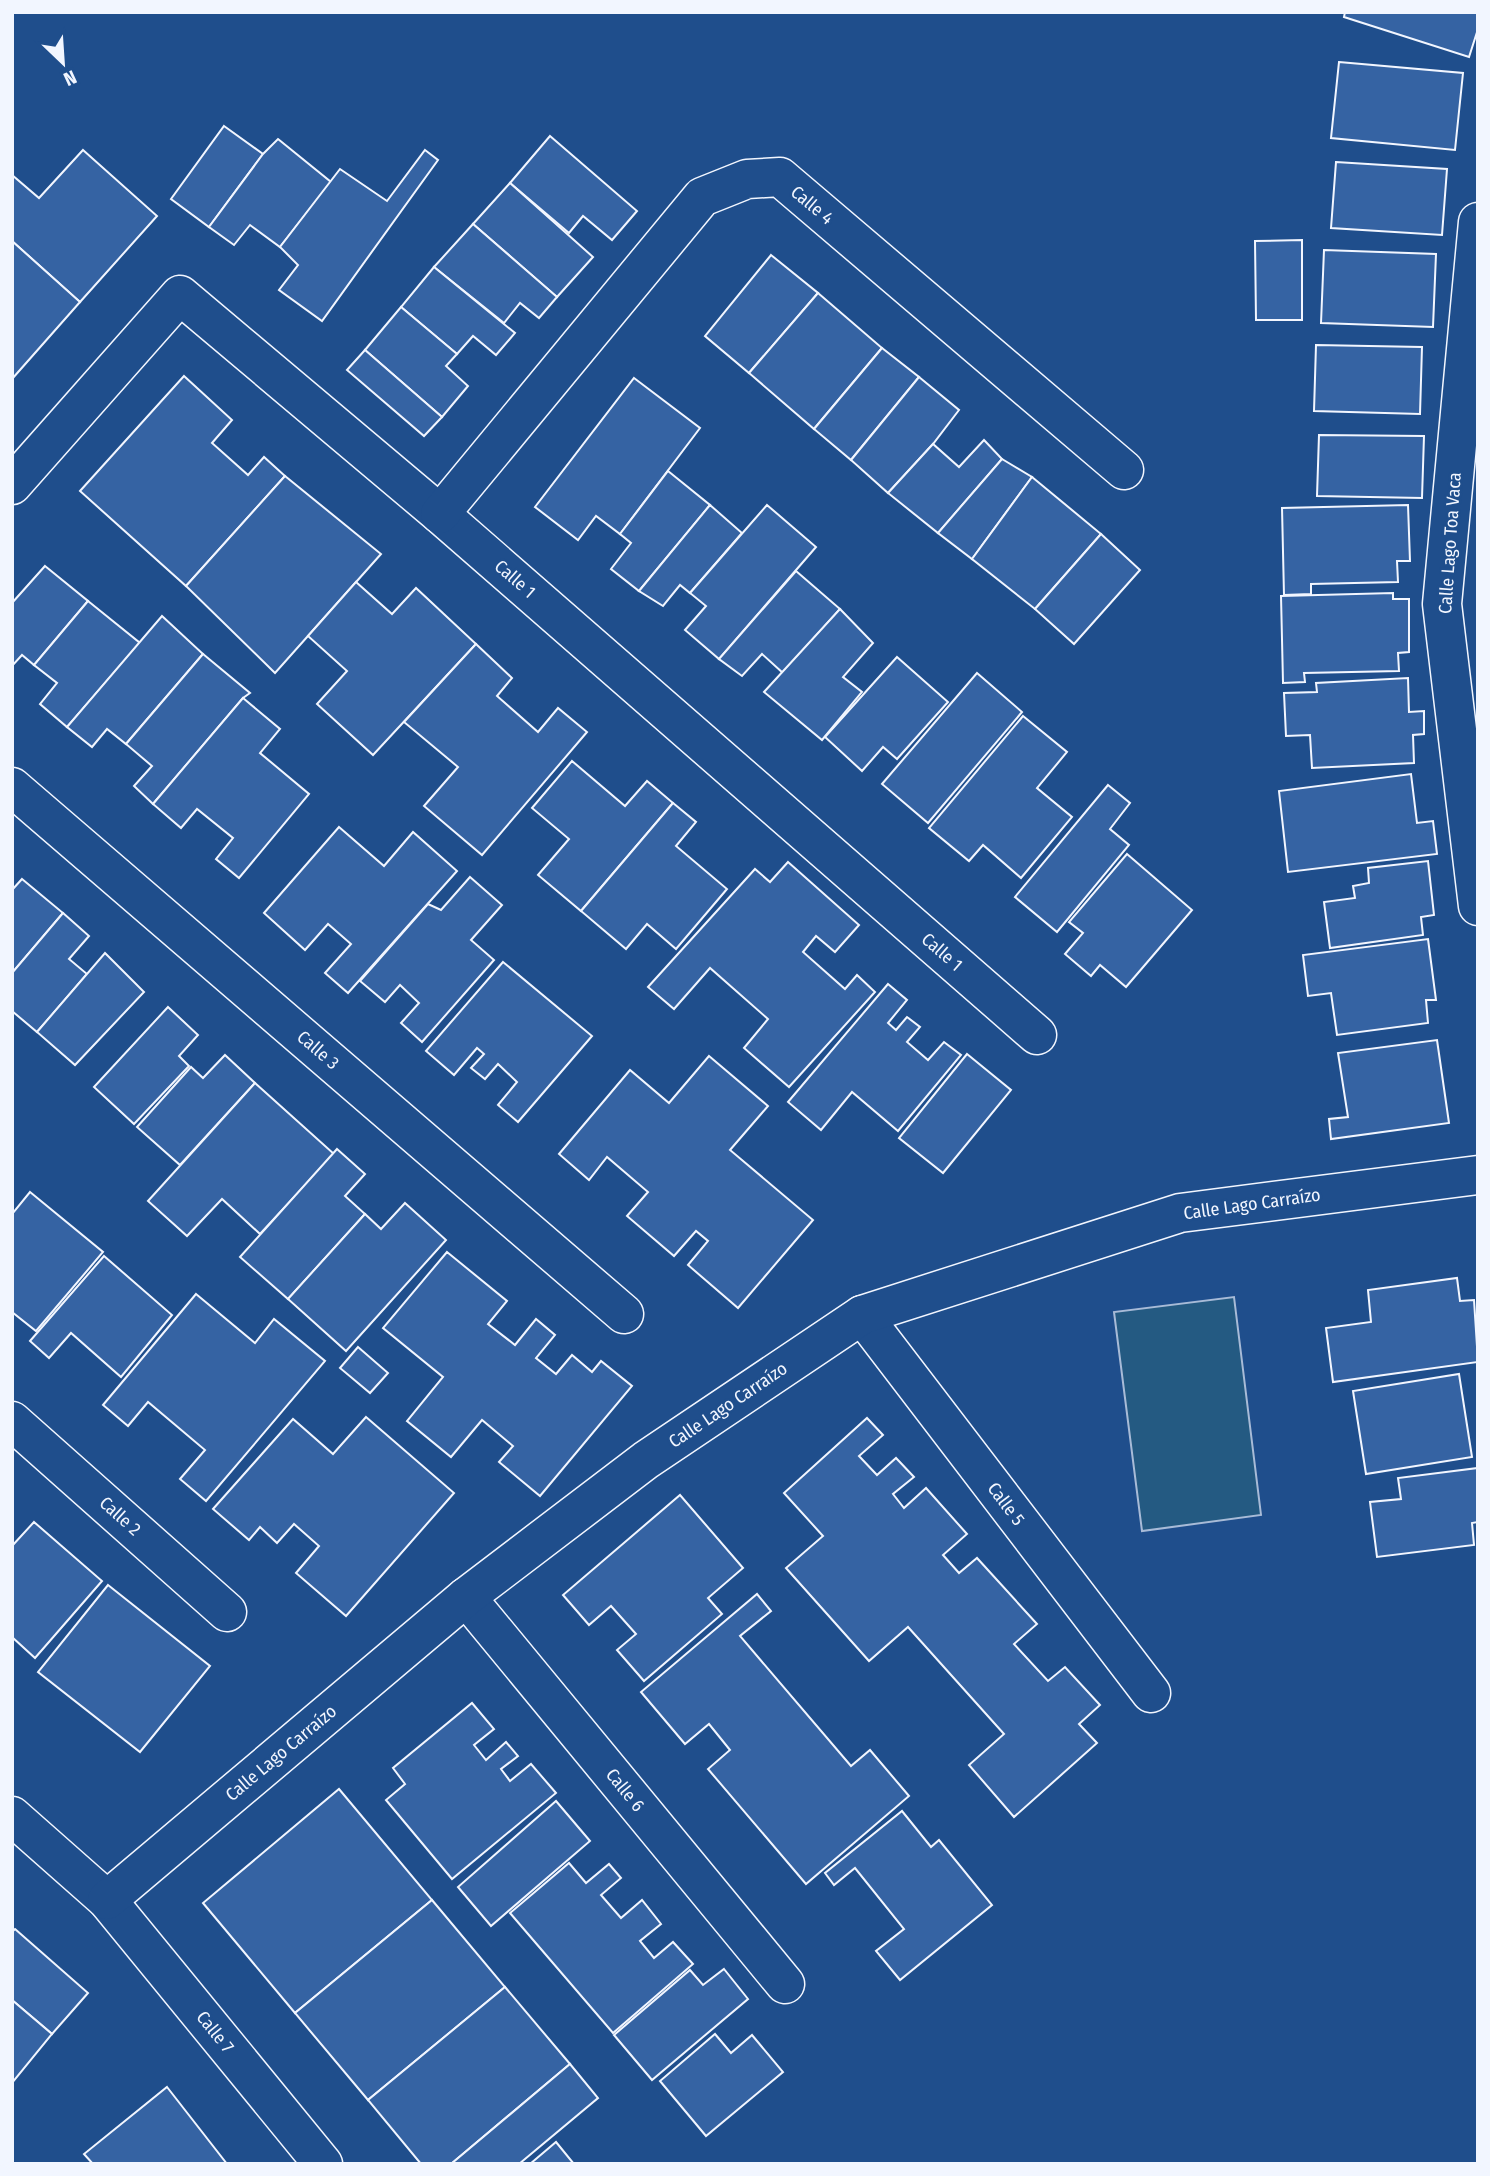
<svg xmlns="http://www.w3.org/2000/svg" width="1490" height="2176" viewBox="0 0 1490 2176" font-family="'Fira Sans Condensed',sans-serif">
	<rect width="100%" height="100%" fill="#1f4e8c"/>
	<path fill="#245a82" stroke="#a8bbd7" stroke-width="2" d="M1234 1297 1261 1515 1142 1531 1114 1312Z"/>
	<g fill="#3563a3" stroke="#f2f6ff" stroke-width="2">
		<path d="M1345 12H1478V29L1469 57 1344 17Z"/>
		<path d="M1339 62 1463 73 1455 150 1331 138Z"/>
		<path d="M224 126 263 154 209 227 171 199Z"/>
		<path d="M550 136 637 211 612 240 583 216 569 233 510 183Z"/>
		<path d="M278 139 331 182 280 247 250 225 234 245 209 227 263 154Z"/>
		<path d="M83 150 157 216 80 302 12 241V175L39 198Z"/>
		<path d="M425 150 438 160 322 321 279 290 298 265 280 247 340 169 387 201Z"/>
		<path d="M1336 162 1447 169 1442 235 1331 228Z"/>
		<path d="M510 183 593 257 557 297 473 224Z"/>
		<path d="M473 224 557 297 539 318 520 303 504 323 434 267Z"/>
		<path d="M1302 240V320H1256L1255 241Z"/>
		<path d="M12 241 80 302 12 379Z"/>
		<path d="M1324 250 1436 254 1433 327 1321 323Z"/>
		<path d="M771 255 818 293 749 373 705 336Z"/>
		<path d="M434 267 515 333 496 355 473 336 457 354 401 307Z"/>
		<path d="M818 293 882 348 814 429 749 373Z"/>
		<path d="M401 307 457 354 446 366 468 386 442 417 365 350Z"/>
		<path d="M1316 345 1422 347 1420 414 1314 411Z"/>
		<path d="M882 348 919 377 851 460 814 429Z"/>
		<path d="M365 350 442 417 424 436 347 370Z"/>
		<path d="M184 376 232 420 212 443 248 475 264 457 285 476 186 586 80 491Z"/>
		<path d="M919 377 959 410 933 444 888 493 851 460Z"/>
		<path d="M634 378 700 428 620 534 596 516 578 540 535 507Z"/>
		<path d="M1319 435 1424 436 1422 498 1317 496Z"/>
		<path d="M984 440 1002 459 938 533 888 493 933 444 959 467Z"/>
		<path d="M1002 459 1032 477 972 559 938 533Z"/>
		<path d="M668 471 710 505 639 591 611 569 631 543 620 534Z"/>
		<path d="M285 476 381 554 275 673 186 586Z"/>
		<path d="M1032 477 1101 534 1035 609 972 559Z"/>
		<path d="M710 505 742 533 690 593 680 585 663 606 639 591Z"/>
		<path d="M767 505 816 547 719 659 685 630 706 606 690 593Z"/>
		<path d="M1408 505 1410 561H1397L1398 582 1311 584V594L1284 595 1282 508Z"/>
		<path d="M1101 534 1140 570 1074 644 1035 609Z"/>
		<path d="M45 566 88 601 34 665 22 655 12 666V603Z"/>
		<path d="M796 571 840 609 783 673 762 654 742 676 719 659Z"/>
		<path d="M356 582 392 614 416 588 476 644 373 755 317 704 347 671 308 636Z"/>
		<path d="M1393 593V599H1409V652L1398 653 1399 671 1304 673 1305 682 1283 683 1281 596Z"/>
		<path d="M88 601 140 643 67 727 40 704 57 683 34 665Z"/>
		<path d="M840 609 873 643 843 677 862 692 822 740 764 692Z"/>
		<path d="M162 616 203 654 126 744 107 729 92 747 67 727Z"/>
		<path d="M476 644 512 678 497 696 538 732 558 708 587 732 482 855 424 806 458 767 404 722Z"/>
		<path d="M203 654 250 693 243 698 153 804 134 786 152 766 126 744Z"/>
		<path d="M897 657 948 702 897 759 883 747 862 771 825 737Z"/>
		<path d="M977 673 1022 712 928 823 882 784Z"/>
		<path d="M1408 678 1409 712 1424 711V734L1413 735 1414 763 1312 768 1310 735 1286 736 1284 693 1317 692 1316 683Z"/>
		<path d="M243 698 280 729 260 753 309 794 239 878 216 859 233 838 197 809 181 828 153 804Z"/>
		<path d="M1023 716 1067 752 1037 788 1072 817 1021 878 983 845 969 861 929 828Z"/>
		<path d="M572 761 625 806 647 781 673 803 581 911 538 875 569 839 532 808Z"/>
		<path d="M1411 774 1417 823 1433 821 1437 854 1288 872 1279 791Z"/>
		<path d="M1108 785 1130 803 1110 829 1129 845 1057 932 1015 897Z"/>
		<path d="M673 803 696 822 676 846 727 889 676 949 647 924 626 949 581 911Z"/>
		<path d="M339 827 384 866 413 832 457 871 348 993 325 973 351 944 328 924 305 950 264 913Z"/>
		<path d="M1127 854 1192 910 1126 987 1100 965 1091 976 1065 954 1083 933 1069 922Z"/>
		<path d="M1428 861 1434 915 1421 917 1423 935 1330 948 1324 902 1355 898 1353 886 1369 883 1368 868Z"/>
		<path d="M788 862 859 925 835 952 816 936 803 952 845 989 857 975 875 992 789 1087 744 1048 768 1019 710 968 674 1009 648 987 755 869 770 882Z"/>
		<path d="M470 877 502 905 471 940 494 960 422 1042 401 1023 419 1003 400 985 385 1002 360 981 428 904 441 910Z"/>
		<path d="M22 879 63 913 12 973V890Z"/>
		<path d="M63 913 89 936 69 959 87 974 37 1032 12 1011V973Z"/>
		<path d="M1428 939 1436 1000H1426L1428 1023 1337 1035 1331 993 1308 996 1303 955Z"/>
		<path d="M105 953 144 992 75 1065 37 1032Z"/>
		<path d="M503 962 592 1036 518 1122 498 1105 517 1082 498 1064 485 1079 471 1068 484 1054 477 1048 454 1075 426 1051Z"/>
		<path d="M888 984 907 1000 888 1023 896 1030 907 1017 920 1027 907 1042 928 1060 944 1042 961 1055 898 1131 852 1092 821 1130 788 1102Z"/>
		<path d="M168 1007 198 1035 179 1056 189 1066 134 1124 94 1087Z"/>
		<path d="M1437 1040 1449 1123 1331 1139 1329 1119 1348 1117 1338 1053Z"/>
		<path d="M967 1054 1011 1090 943 1173 899 1138Z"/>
		<path d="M225 1055 255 1083 180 1165 137 1127 191 1067 203 1078Z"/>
		<path d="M709 1056 768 1106 730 1150 813 1220 738 1308 688 1265 708 1241 696 1231 674 1256 627 1216 648 1192 607 1157 589 1180 559 1154 630 1070 669 1103Z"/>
		<path d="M255 1083 334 1154 260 1234 222 1199 187 1236 148 1201Z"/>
		<path d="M337 1149 365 1174 345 1196 365 1214 288 1299 240 1257Z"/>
		<path d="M30 1192 103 1252 36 1331 12 1312V1214Z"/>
		<path d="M405 1203 446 1240 346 1351 288 1299 365 1214 381 1229Z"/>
		<path d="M447 1252 507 1301 488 1324 515 1345 536 1319 555 1335 536 1358 556 1374 572 1355 592 1372 601 1361 632 1386 540 1496 499 1462 513 1446 482 1420 451 1457 407 1421 443 1377 383 1328Z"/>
		<path d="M104 1256 172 1315 121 1377 71 1333 49 1358 30 1341Z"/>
		<path d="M1457 1278 1460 1301 1474 1300 1478 1362 1333 1382 1326 1328 1371 1322 1368 1290Z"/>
		<path d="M196 1294 255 1343 274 1319 325 1361 206 1501 180 1479 205 1450 148 1402 128 1426 103 1405Z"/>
		<path d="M358 1347 388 1373 370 1393 340 1368Z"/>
		<path d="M1459 1374 1472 1457 1366 1474 1353 1391Z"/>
		<path d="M366 1417 454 1493 346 1616 296 1573 319 1546 294 1524 277 1543 260 1527 249 1540 213 1509 293 1419 333 1454Z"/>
		<path d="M867 1418 883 1435 859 1456 877 1475 896 1458 914 1477 893 1494 904 1508 926 1488 967 1534 943 1555 959 1573 977 1558 1037 1624 1014 1644 1048 1681 1065 1667 1100 1705 1079 1724 1097 1743 1014 1817 969 1765 1004 1734 908 1627 869 1661 786 1568 823 1536 784 1493Z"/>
		<path d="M1478 1468V1522L1472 1523 1474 1545 1377 1557 1370 1502 1401 1499 1398 1478Z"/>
		<path d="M680 1495 743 1568 708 1598 722 1614 644 1681 617 1650 636 1634 611 1606 589 1625 563 1595Z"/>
		<path d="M34 1522 102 1581 35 1658 12 1637V1546Z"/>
		<path d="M108 1585 210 1666 140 1752 38 1672Z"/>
		<path d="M757 1594 771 1611 740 1636 851 1766 870 1750 909 1796 806 1884 708 1769 730 1750 709 1724 685 1744 641 1692Z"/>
		<path d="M472 1703 494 1729 474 1745 486 1760 506 1742 518 1756 501 1769 510 1781 531 1764 556 1793 452 1879 386 1800 405 1784 393 1768Z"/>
		<path d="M339 1789 432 1900 295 2013 203 1903Z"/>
		<path d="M556 1801 590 1841 491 1926 458 1887Z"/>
		<path d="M902 1811 931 1847 939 1840 992 1905 900 1980 876 1951 904 1929 855 1868 834 1885 825 1873Z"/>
		<path d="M569 1863 586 1883 609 1864 621 1878 601 1895 621 1918 642 1900 661 1924 640 1941 654 1958 673 1942 693 1964 613 2033 510 1913Z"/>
		<path d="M432 1900 505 1987 368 2100 295 2013Z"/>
		<path d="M15 1929 88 1993 52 2034 12 2000V1932Z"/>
		<path d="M724 1969 748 1999 652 2080 614 2035 690 1970 703 1985Z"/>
		<path d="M505 1987 570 2064 451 2164H421L368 2100Z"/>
		<path d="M12 2000 52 2034 12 2083Z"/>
		<path d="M715 2034 731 2053 752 2035 783 2072 706 2136 660 2081Z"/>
		<path d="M570 2064 598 2098 519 2164H451Z"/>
		<path d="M167 2087 227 2164H93L84 2154Z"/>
		<path d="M556 2142 574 2164H530Z"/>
	</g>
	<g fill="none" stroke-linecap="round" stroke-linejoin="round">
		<defs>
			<g id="street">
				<path d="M1478 222 1442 604 1478 906"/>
				<path d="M12 485 180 295 440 514 1037 1035"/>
				<path d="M440 514 702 197 747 179 780 177 1124 470"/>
				<path d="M12 787 624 1314"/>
				<path d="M862 1315 1151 1693"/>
				<path d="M12 1421 227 1612"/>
				<path d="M466 1597 785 1984"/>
				<path d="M12 1816 107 1900 323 2164"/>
				<path d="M107 1900 466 1597 646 1460 862 1315 1180 1213 1478 1175"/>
			</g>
		</defs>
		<use href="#street" stroke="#f2f6ff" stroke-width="41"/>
		<use href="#street" stroke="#1f4e8c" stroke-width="38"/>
	</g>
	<g text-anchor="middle" stroke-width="5" stroke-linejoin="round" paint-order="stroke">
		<g font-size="18" fill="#f2f6ff" stroke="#1f4e8c">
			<text transform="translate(812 205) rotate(40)" y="6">Calle 4</text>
			<text transform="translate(1450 543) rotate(-86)" y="6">Calle Lago Toa Vaca</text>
			<text transform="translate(515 579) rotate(41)" y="6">Calle 1</text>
			<text transform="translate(942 952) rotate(41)" y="6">Calle 1</text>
			<text transform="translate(318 1050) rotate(41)" y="6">Calle 3</text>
			<text transform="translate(1252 1204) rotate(-8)" y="6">Calle Lago Carraízo</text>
			<text transform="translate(728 1405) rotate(-34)" y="6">Calle Lago Carraízo</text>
			<text transform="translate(1006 1504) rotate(53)" y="6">Calle 5</text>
			<text transform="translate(120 1516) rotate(42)" y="6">Calle 2</text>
			<text transform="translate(281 1753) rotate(-40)" y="6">Calle Lago Carraízo</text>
			<text transform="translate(625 1790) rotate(51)" y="6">Calle 6</text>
			<text transform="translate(215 2032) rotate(51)" y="6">Calle 7</text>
		</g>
	</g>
	<rect width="1490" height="2176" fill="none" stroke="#f2f6ff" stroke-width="28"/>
	<g transform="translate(63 63) rotate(155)" stroke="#1f4e8c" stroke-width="5" paint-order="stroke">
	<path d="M0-5L12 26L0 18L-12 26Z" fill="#f2f6ff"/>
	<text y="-10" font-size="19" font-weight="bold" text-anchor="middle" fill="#f2f6ff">N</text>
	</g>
</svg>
